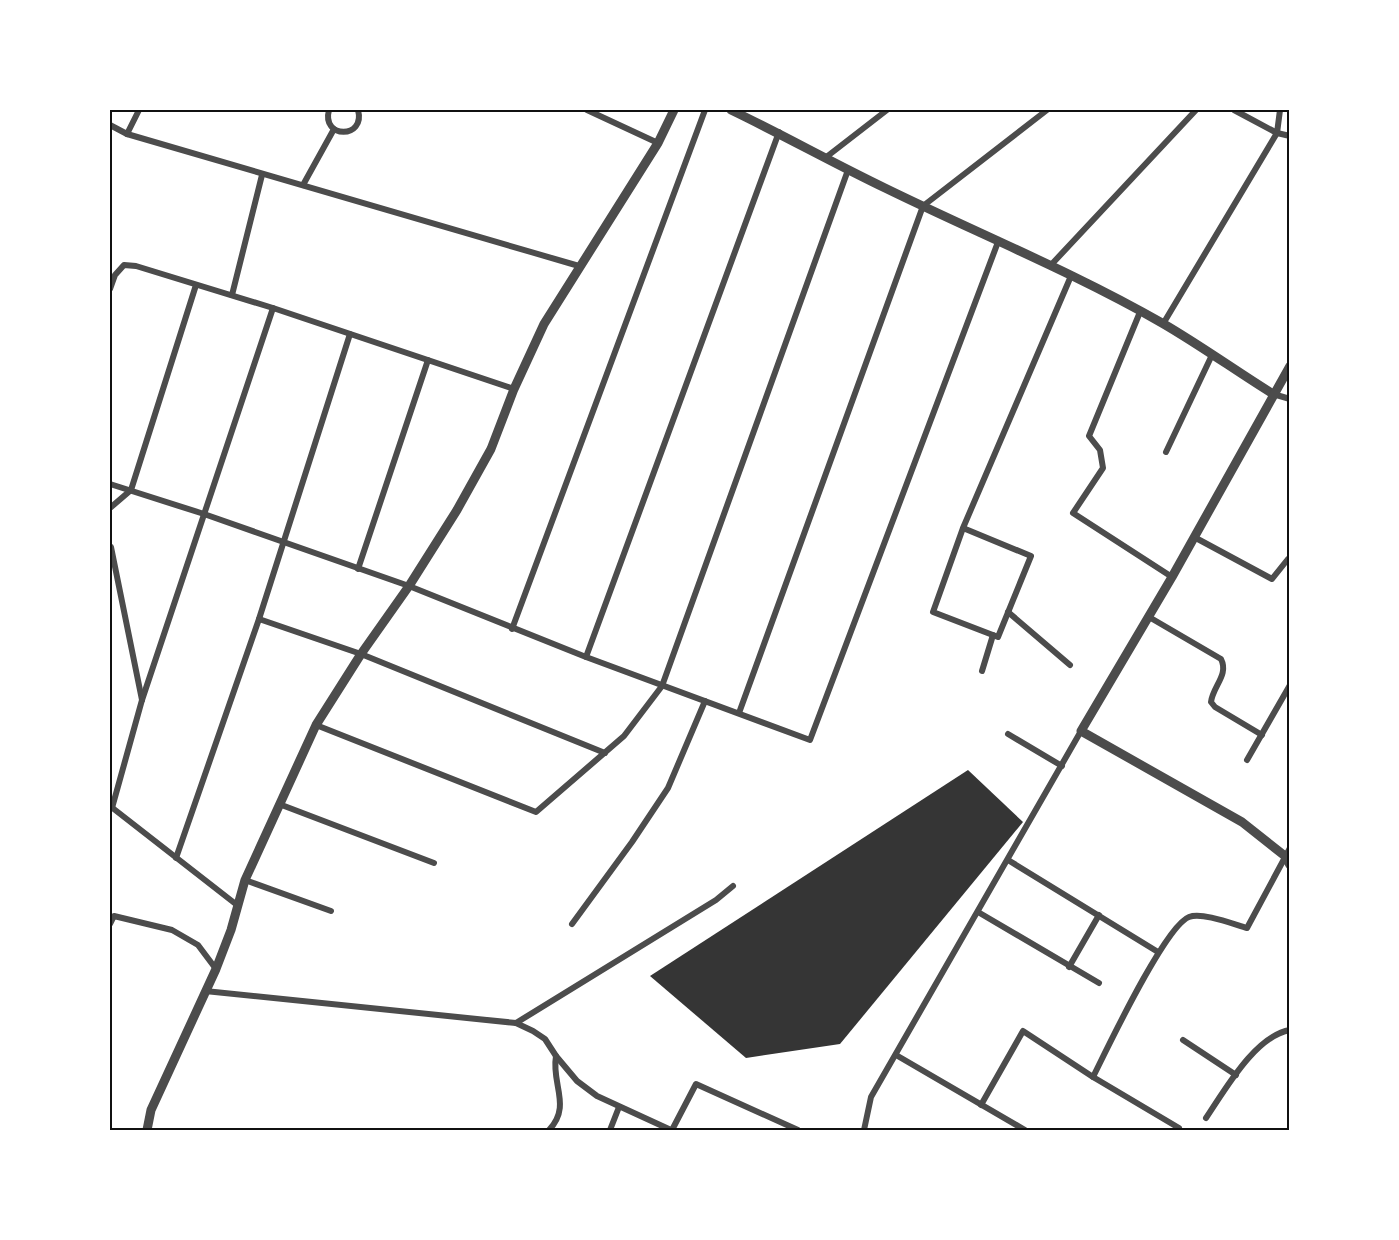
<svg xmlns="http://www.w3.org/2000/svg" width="1399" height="1240" viewBox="0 0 1399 1240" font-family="'IBM Plex Sans',sans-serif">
	<rect width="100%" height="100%" fill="#fff"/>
	<path fill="#353535" d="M968 770 1023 822 840 1044 746 1058 650 976Z"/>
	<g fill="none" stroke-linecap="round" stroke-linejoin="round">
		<g stroke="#4c4c4c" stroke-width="6">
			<path d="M329 110C321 139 366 139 358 110"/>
			<path d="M587 110 658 143"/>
			<path d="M1234 110 1277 133 1290 136"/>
			<path d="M110 125 127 134 579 266"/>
			<path d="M127 134 139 110"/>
			<path d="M825 158 887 110"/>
			<path d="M303 185 334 129"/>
			<path d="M1050 266 1196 110"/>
			<path d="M110 289 115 275 124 265 136 266 273 308 514 389"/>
			<path d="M232 295 262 175"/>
			<path d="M1140 312 1089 436 1100 450 1103 468 1073 513 1172 577"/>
			<path d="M1163 324 1277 133 1280 110"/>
			<path d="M1273 394 1290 399"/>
			<path d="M1166 452 1212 355"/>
			<path d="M110 484 204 514 409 586 586 657 810 740 998 242"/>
			<path d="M110 508 131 490 196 285"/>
			<path d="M963 528 1031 556 998 637 933 612 963 528 1071 276"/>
			<path d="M1194 537 1272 579 1288 559H1290"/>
			<path d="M110 547H111L142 700"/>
			<path d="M358 569 428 360"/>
			<path d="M1008 612 1070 665"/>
			<path d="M1149 617 1221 659C1229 675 1213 686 1211 702L1215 707 1262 735"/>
			<path d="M259 619 361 654 605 753"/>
			<path d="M512 629 705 110"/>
			<path d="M586 657 779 132"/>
			<path d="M982 671 993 635"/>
			<path d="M739 713 923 206 1047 110"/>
			<path d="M316 725 536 812 624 736 662 686 848 170"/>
			<path d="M1008 734 1062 766"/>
			<path d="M1247 760 1290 685"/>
			<path d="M279 804 434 863"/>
			<path d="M110 806 237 905"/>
			<path d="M112 808 142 700 273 308"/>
			<path d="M176 858 259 619 350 334"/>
			<path d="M1008 860 1158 952"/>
			<path d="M245 880 331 911"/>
			<path d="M978 912 1099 983"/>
			<path d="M110 924 114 916 172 930 198 945 216 969"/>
			<path d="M572 924 632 842 668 788 705 701"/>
			<path d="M1069 967 1099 915"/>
			<path d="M205 991 516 1023 716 900 733 886"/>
			<path d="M516 1023 533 1031 545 1039 556 1056 577 1081 597 1096 671 1130"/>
			<path d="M1183 1040 1236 1075"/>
			<path d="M896 1055 1025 1130"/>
			<path d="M1093 1077C1107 1049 1165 926 1189 917 1202 912 1233 924 1247 928L1290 848"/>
			<path d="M981 1105 1023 1031 1093 1077 1179 1128"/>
			<path d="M1206 1118C1225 1090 1255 1036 1290 1030"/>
			<path d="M549 1130C572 1106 551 1084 556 1056"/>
			<path d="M610 1130 619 1107"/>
			<path d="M672 1130 696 1084 798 1130"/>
			<path d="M864 1130 871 1097 1081 731"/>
		</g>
		<g stroke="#4c4c4c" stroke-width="9">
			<path d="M731 110C783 135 833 163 885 188 977 233 1073 272 1162 323 1200 345 1236 371 1273 394"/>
			<path d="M1290 366 1172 577 1081 731 1242 822 1285 856 1290 865"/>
			<path d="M147 1130 151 1110 216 969 231 930 245 880 316 725 361 654 409 586 457 510 491 449 514 389 544 324 658 143 674 110"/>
		</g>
	</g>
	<rect width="1399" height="1240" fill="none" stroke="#ffffff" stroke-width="222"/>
	<rect x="111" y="111" width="1177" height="1018" fill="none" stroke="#111" stroke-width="2"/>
</svg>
